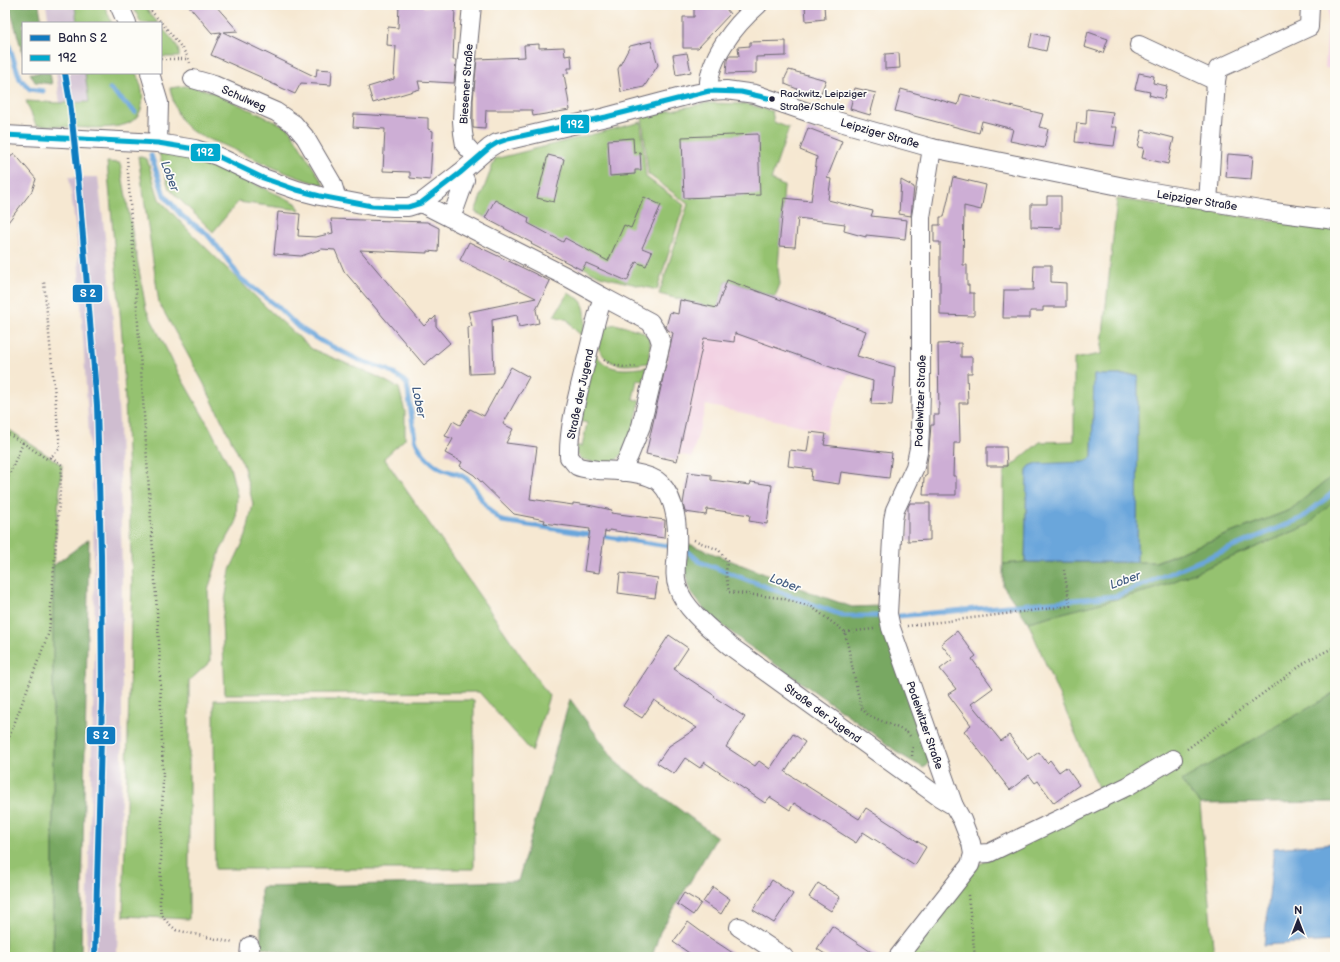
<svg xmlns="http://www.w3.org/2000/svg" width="1340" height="962" viewBox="0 0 1340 962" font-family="'Balsamiq Sans',sans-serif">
	<rect width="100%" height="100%" fill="#fdfcf7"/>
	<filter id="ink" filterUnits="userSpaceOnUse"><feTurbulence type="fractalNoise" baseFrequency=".025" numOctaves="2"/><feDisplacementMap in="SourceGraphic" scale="8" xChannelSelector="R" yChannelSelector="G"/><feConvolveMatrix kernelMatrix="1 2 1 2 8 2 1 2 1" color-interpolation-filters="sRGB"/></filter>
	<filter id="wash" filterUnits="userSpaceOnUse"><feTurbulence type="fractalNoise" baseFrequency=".012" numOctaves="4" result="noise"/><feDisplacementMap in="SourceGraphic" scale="16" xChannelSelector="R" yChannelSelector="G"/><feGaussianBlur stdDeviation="0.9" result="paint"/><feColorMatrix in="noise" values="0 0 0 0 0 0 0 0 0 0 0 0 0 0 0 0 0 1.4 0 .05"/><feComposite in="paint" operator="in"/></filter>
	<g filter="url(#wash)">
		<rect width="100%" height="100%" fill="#f6e8d2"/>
		<g fill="#f2cfe2">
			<path d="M1329 5H1335V69L1325 68Z"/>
			<path d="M727 280 866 331 825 431 706 405 692 457 648 447 680 300 710 307Z"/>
		</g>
		<g fill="#cfbdd0">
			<path d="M46 5H75L77 23H49Z"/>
			<path d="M56 73H85L89 102 60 103Z"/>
			<path d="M69 177H98L111 288 119 422 122 572V763L117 957H86L95 643 93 501 77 241Z"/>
		</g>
		<g fill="#95c270" stroke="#5c7256">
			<path d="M75 5H104L112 23H77Z"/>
			<path d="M132 5H143L158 23H141Z"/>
			<path d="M161 27C168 35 181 46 179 57H161Z"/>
			<path d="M85 73H136C144 89 148 113 129 123 110 132 59 126 36 125L26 101 60 103 89 102Z"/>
			<path d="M184 86 194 87 212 92 289 128 324 185C290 177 260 161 228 147 214 140 198 138 187 127 177 118 173 101 170 88Z"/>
			<path d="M707 103 746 104 772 111 774 122 789 128 771 180 784 186 778 268 780 284 775 297 727 280 714 317 710 307 659 294 688 204 648 174 642 116Z"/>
			<path d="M641 122 646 177 684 205 657 290 600 276 475 212 495 159Z"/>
			<path d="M159 153 182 155 214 165 296 203 300 210 238 202 213 232 169 189Z"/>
			<path d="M138 156 147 159 159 199 190 232 269 310 312 349 374 375 399 388 405 412V439L384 458 549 696 532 752 479 692 225 694 222 620 230 570 246 536 253 504 243 464 203 382 159 303Z"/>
			<path d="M107 162 120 163 146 309 179 374 210 428 230 467 237 495 236 523 220 551 208 590 210 662 189 681V919L123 916 132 582 123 348Z"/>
			<path d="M1117 199 1178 207 1259 219 1335 227V474L1290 510 1155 562H1137L1138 375H1094L1092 456 1089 460 1084 463 1035 464 1030 466 1027 470 1025 562 1003 564 1004 472 1040 442 1074 441V359L1101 354Z"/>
			<path d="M568 293C571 295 576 297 579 299 589 309 585 325 582 336L572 327 568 320 554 316Z"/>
			<path d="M615 324C643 332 656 329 648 363 623 366 607 369 596 343L602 329 608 326Z"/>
			<path d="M593 349C604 373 625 370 647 367L644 381 637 380 633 399 640 401C637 416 626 462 609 464 600 464 589 461 581 459L577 454 576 446H582L587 423 579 421Z"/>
			<path d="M5 427 62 465 53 566V957H5Z"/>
			<path d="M1335 499V693L1182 781 1200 804 1214 957H907L974 867 1165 769 1100 792 1028 622 1155 589 1309 525Z"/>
			<path d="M214 700H474V869H215Z"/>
		</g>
		<g fill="#78a862" stroke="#4d654e">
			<path d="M9 5H39L42 23H23V55Z"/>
			<path d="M30 73H50L52 84 35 82Z"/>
			<path d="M1335 474V499L1309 525 1155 589 1028 622 1003 586V564L1025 562H1156L1290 510Z"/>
			<path d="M89 539 81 957H53V566Z"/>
			<path d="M689 544 815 594 852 607 880 606 925 742 929 762 924 768 901 755 855 720 745 643 708 614 690 591 685 566Z"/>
			<path d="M1335 693V802L1200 804 1181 781Z"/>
			<path d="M570 699 618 764 717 837 660 932 652 957H299L261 947V887L518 881Z"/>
		</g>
		<g fill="#6ba6db" stroke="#46648b">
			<path d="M1094 375H1138L1137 562H1025L1027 470 1030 466 1035 464 1084 462 1089 460 1092 456Z"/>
			<path d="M1335 843V941L1264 945 1274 848Z"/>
		</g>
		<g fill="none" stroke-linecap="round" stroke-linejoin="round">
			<g stroke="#6ba6db" stroke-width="5">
				<path d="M5 33 20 79 30 89 43 91"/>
				<path d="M110 89 135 112"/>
				<path d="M151 155 164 195 182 216 206 233 225 256 240 278 278 307 298 327 321 341 359 360 388 370 402 379 407 384 415 439C419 452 435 469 450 472 456 473 461 474 467 479 475 485 477 494 483 501 488 509 495 516 502 521L668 546"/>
				<path d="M686 550 700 562 844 616H881"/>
				<path d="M899 616 1116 596 1302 518 1335 491"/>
			</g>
		</g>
		<g id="blocks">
			<g fill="#cdaed5">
				<path d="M188 5H215L238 31 223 32 316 77 317 69 332 70 331 85 301 83 295 94 262 79 263 78 211 55 221 32 212 33Z"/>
				<path d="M399 5H423V7L455 8 453 60H456L454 83 418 81 420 89 373 103 368 87 394 79 396 46 387 45 388 27 398 28Z"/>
				<path d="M694 5H723L730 14 698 48H683V17H694Z"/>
				<path d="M805 5H824L825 19 806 21Z"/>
				<path d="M1088 32 1108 39 1103 53 1084 47Z"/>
				<path d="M1032 33 1049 37 1046 51 1029 47Z"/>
				<path d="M651 41 658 65 644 87 621 92 618 69 630 46Z"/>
				<path d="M786 41V56L756 57V73L726 74 727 60 729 56H739L738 47 750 46V42Z"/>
				<path d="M539 44V48L564 47 565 56 571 55 572 68H568V73L564 74 570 110 533 116 532 110H486L485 129 473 128V100L477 59 525 57 524 45Z"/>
				<path d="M687 53 691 72 676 75 673 55Z"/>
				<path d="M899 53 900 68 885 69V54Z"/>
				<path d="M789 70 826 80 819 98 785 84V78Z"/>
				<path d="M1139 73 1154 76 1153 83 1167 86 1164 99 1149 95 1150 92 1135 89Z"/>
				<path d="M855 88 876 93 870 115 850 109Z"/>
				<path d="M901 89 958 105 961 94 1043 114 1039 127 1048 129 1044 148 1010 141 1013 129 982 121 979 133 895 111Z"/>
				<path d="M1087 109 1113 112 1111 127H1117L1114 146 1075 142 1077 123 1086 124Z"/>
				<path d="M354 114 428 118V129L433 131 430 180 410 178V172L383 171 385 129 353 127Z"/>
				<path d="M808 128 842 141 827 178 831 179 828 200 873 211 871 216 907 220 905 239 866 235V237L844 231 845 224 798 218 795 247 779 246 784 198 811 201 817 157 800 150Z"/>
				<path d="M1142 130 1174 138 1168 164 1142 158 1144 148 1138 147Z"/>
				<path d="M758 134 760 195 684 198 682 137Z"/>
				<path d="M633 138 634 153 640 152 641 170H635V174L610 176 608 140Z"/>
				<path d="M14 153 36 179 32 191 5 226V164Z"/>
				<path d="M1228 154 1253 156 1251 179 1226 177Z"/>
				<path d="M548 155 564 159 554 202 537 198Z"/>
				<path d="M953 177 986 185 981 210 964 206 963 265H967V285H969V293H974V316L940 315V242H934V225H940V217H944Z"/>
				<path d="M901 180 914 187 911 216 899 214Z"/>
				<path d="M1047 196H1061V228L1031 227V204H1047Z"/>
				<path d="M644 197 661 205 642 248 652 252 646 266 636 262 627 281 586 263 582 270 531 244 532 243 485 218 495 200 529 218 528 223 563 242 565 238 608 261 624 225 631 228Z"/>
				<path d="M278 212 300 214 298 236 316 237 333 233 331 219 427 222 439 228 438 252 427 251V253L360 250 424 326 431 319 432 320 436 316V326L450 343 424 365 344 271 335 250 322 249 301 256 274 254Z"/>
				<path d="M469 242 550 281 536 310 539 323 519 327 517 315 492 320 494 373 470 374 468 327 472 326 468 312 536 298 460 260Z"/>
				<path d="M1034 265H1051V282L1066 283V307H1043V311H1030V318H1003L1004 290H1033Z"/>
				<path d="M727 280 866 331 857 356 895 367 892 405 871 404 873 381 850 374 735 333 734 342 704 338 677 461 646 454 673 333 668 330 666 327 670 312 678 314 680 300 717 308Z"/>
				<path d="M961 343V357H972V373H967L968 403H959L960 441 959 443H954L953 476H956V495H923L924 477 927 475V463L929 449 931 425H934V415H939L938 344Z"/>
				<path d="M511 367 529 377 503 424 513 429 506 443 537 447 530 499 573 505V503L588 505 612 510 611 513 665 520 664 538 609 530V532L605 531 599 573 584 571 590 529 544 523 545 520 514 514 474 475 460 466 462 462 445 453 453 439 445 436 453 421 460 425 470 409 484 416Z"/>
				<path d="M810 432 826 434 824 445 892 453 889 478 841 472 839 484 811 480 812 469 788 466 790 450 807 452Z"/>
				<path d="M987 447H1006L1007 466H987Z"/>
				<path d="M688 472 711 475V480L750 485 751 482 772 485 767 524 749 521 750 515 707 509 706 515 685 512 683 504Z"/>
				<path d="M910 503H930V540L908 541V507Z"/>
				<path d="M620 573 658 578 655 598 618 593Z"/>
				<path d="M957 631 976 656 972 659 993 688 971 704 1001 741 1009 735 1028 760 1039 752 1047 763 1050 760 1059 772 1066 767 1079 785 1054 803 1038 781 1035 783 1029 775 1010 790 964 731 971 725 948 694 956 689 940 669 953 659 941 644Z"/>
				<path d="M669 635 688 648 674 669 715 696 714 697 745 717 726 747 755 766 759 761 770 769 793 734 805 742 785 772 859 819 866 808 926 847 915 865 863 832 856 843 794 803 790 810 770 797 765 803 704 762 700 768 685 758 674 774 657 763 669 746 697 728 654 700 642 718 623 706Z"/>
				<path d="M772 880 793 894 774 923 753 910Z"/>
				<path d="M818 883 840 897 831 911 809 897Z"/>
				<path d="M713 887 730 899 721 914 703 902Z"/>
				<path d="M684 893 701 903 693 915 677 904Z"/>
				<path d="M688 922 707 936 739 957H695L673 942Z"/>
				<path d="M832 926 853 940 879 957H830L817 949Z"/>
			</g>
		</g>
	</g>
	<g filter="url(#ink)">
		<use href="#blocks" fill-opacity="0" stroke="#6c6770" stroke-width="1"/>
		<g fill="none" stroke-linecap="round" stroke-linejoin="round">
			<defs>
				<g id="minor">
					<path d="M119 5 127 23"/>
					<path d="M472 5 463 99 462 121 463 133 465 145 477 158"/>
					<path d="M1139 45 1216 81"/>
					<path d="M150 73 159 103 158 143"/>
					<path d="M193 79 214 85 276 112 294 124 305 137 332 183 337 199"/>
					<path d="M709 91C706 60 736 24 758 5"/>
					<path d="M5 135 158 143 195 149 217 156 263 178 297 190 320 196 372 206 393 207H408L421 203 460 173 489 148 497 143 606 117 693 94 709 91 726 90 755 94 819 116 932 148 1129 188 1266 211 1335 220"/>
					<path d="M932 148 921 217V389L920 429 919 448 915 467 895 510 893 520 888 614 891 628 954 806"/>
					<path d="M1208 202 1216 81 1218 69 1309 27 1310 5"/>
					<path d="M421 203 567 277 603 297C596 317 592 337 587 357 580 388 568 425 569 457 572 459 574 464 577 466 583 469 592 469 598 470 614 471 648 471 660 483 676 499 678 527 677 548 677 561 673 575 678 588 685 610 713 631 730 646L939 797 954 806 962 820 971 843 973 854 970 865 898 957"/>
					<path d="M449 217 455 208 465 180 460 173"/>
					<path d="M603 297 650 322 658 334 661 343 641 426 629 456 624 465V472"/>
					<path d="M973 854 989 853 1128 786 1173 759"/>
					<path d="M739 927 784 957"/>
					<path d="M249 957 250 946"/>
				</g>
			</defs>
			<use href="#minor" stroke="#6c6770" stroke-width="20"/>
			<g stroke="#6c6770" stroke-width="2.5" stroke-dasharray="1 3" stroke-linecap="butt">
				<path d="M146 5C156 17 187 50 190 63"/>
				<path d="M161 59H189"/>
				<path d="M127 157 159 642 163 777 160 904 161 913 165 920 176 930 234 943"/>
				<path d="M604 360C615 367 626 368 638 366"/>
				<path d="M5 432 23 443"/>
				<path d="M5 484 23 443 47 459 51 457 60 448 44 282"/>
				<path d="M694 540 719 550 727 561 726 575 729 592 781 598 812 607 845 632 861 708 868 715 907 732 910 736"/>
				<path d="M907 626 1070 606 1064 570"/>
				<path d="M845 632 874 629"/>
				<path d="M5 748 49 632 62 465 51 457"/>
				<path d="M1187 749 1310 659 1335 647"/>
				<path d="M912 756 913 745"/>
				<path d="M968 895 975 957"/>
			</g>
			<use href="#minor" stroke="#fff" stroke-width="18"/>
			<defs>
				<path id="bus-1" d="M5 135 158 143 195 149 217 156 263 178 297 190 320 196 372 206 393 207H408L421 203 460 173 489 148 497 143 508 139 606 117 709 91 741 92 772 99"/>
			</defs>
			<use href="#bus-1" stroke="#fdfcf7" stroke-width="8"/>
			<use href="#bus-1" stroke="#00a9ce" stroke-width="5"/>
			<defs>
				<path id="rail-1" d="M65 73 70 102 78 177 97 405 101 554 102 701 95 957"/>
			</defs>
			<use href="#rail-1" stroke="#fdfcf7" stroke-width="9"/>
			<use href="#rail-1" stroke="#107bc0" stroke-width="6"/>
		</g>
	</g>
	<circle fill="#22223b" stroke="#fdfcf7" stroke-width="1.5" cx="772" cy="99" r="3.5"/>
	<g text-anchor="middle" stroke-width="3.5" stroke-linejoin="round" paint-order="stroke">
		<g font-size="10" fill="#22223b" stroke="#fdfcf7" text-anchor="start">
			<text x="780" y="97">Rackwitz, Leipziger<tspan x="780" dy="13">Straße/Schule</tspan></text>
		</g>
		<g font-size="11" fill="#22223b" stroke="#fdfcf7">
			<text transform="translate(466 84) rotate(-86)" y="4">Biesener Straße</text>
			<text transform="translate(244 98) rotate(24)" y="4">Schulweg</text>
			<text transform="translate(880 133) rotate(16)" y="4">Leipziger Straße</text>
			<text transform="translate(1197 200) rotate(9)" y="4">Leipziger Straße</text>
			<text transform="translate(580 394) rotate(-78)" y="4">Straße der Jugend</text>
			<text transform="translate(920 401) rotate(-88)" y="4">Podelwitzer Straße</text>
			<text transform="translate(823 713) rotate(36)" y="4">Straße der Jugend</text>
			<text transform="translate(925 725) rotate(71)" y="4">Podelwitzer Straße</text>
		</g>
		<g font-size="12" font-style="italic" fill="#435d83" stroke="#fdfcf7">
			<text transform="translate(170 176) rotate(69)" y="4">Lober</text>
			<text transform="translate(419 402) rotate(79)" y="4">Lober</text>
			<text transform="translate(1125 580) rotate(-19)" y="4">Lober</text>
			<text transform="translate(785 583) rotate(21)" y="4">Lober</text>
		</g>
	</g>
	<g stroke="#fdfcf7" stroke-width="1.5">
		<rect x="560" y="114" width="30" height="20" rx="4" fill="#00a9ce"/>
		<rect x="190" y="143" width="31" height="19" rx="4" fill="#00a9ce"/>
		<rect x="72" y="284" width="31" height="19" rx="4" fill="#107bc0"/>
		<rect x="86" y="726" width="30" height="19" rx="4" fill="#107bc0"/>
	</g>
	<g font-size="11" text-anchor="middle" font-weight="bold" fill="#fff">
		<text x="575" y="128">192</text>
		<text x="205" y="156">192</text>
		<text x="88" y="297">S 2</text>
		<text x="101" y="739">S 2</text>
	</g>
	<rect width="1340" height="962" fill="none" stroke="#fdfcf7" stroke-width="20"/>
	<rect x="22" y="22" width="140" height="52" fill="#fdfcf7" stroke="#a5a5ac"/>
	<rect x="30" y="35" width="20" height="6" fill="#107bc0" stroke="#a5a5ac"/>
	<text x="58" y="42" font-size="12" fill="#22223b">Bahn S 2</text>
	<rect x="30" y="55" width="20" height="6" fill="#00a9ce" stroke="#a5a5ac"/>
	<text x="58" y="62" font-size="12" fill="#22223b">192</text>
	<g transform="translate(1298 920)" stroke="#fdfcf7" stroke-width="3" paint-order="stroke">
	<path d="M0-3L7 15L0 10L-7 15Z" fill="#22223b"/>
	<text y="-6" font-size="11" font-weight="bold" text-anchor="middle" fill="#22223b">N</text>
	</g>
</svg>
